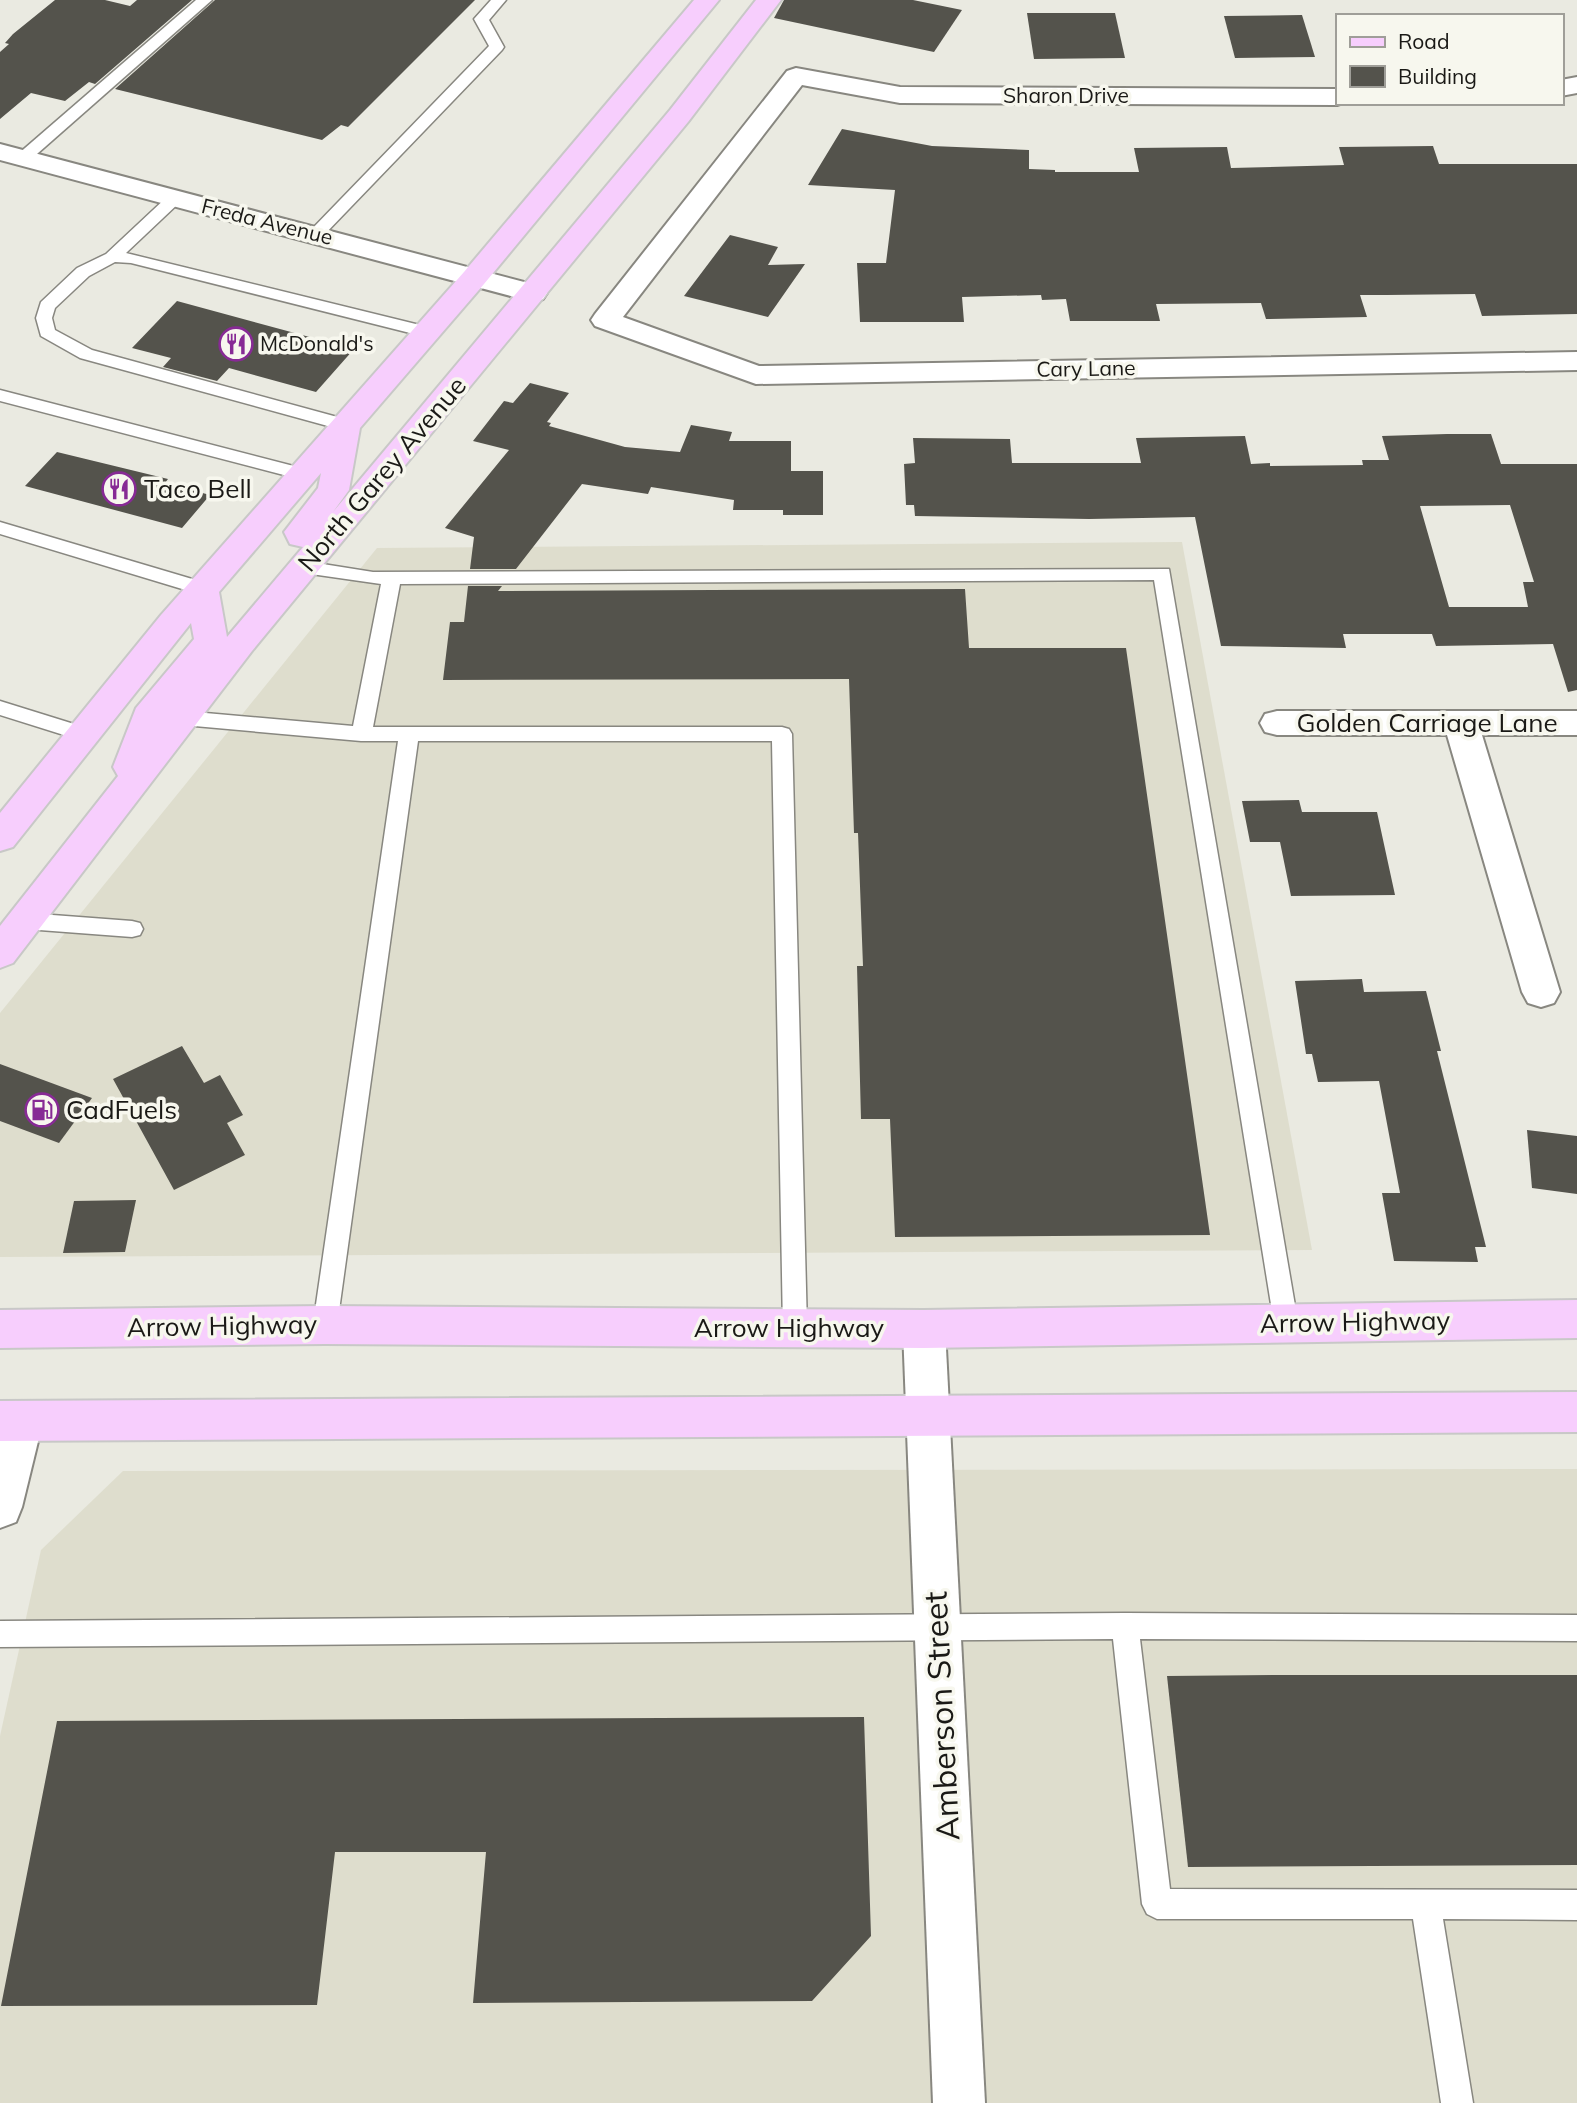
<svg xmlns="http://www.w3.org/2000/svg" width="1577" height="2103" viewBox="0 0 1577 2103" font-family="Mulish,sans-serif">
	<rect width="100%" height="100%" fill="#eaeae1"/>
	<g fill="#deddcd">
		<path d="M1182 542 1312 1250 0 1257V1013L377 548Z"/>
		<path d="M1577 1469V2103H0V1736L41 1550 123 1471Z"/>
	</g>
	<g fill="#54534c" fill-rule="evenodd">
		<path d="M55 0H105L130 6 137 0H192L95 84 89 82 65 101 31 93 0 119V52L9 44 5 43 13 34Z"/>
		<path d="M215 0H475L348 127 341 125 322 140 115 89Z"/>
		<path d="M784 0H913L962 10 934 52 774 18Z"/>
		<path d="M1027 13H1115L1125 58 1034 59Z"/>
		<path d="M1302 15 1315 57 1235 58 1224 16Z"/>
		<path d="M842 129 932 146 1029 150V169L1055 170V172H1139L1134 148 1227 147 1231 168 1344 165 1339 147 1433 146 1439 164H1577V314L1482 316 1475 294 1387 295H1360L1367 317 1266 319 1261 303 1156 304 1160 321H1070L1066 299 1042 300 1041 295 962 297 964 322H860L857 263H886L895 190 808 185Z"/>
		<path d="M730 235 778 247 768 265 805 264 768 317 684 296Z"/>
		<path d="M177 301 354 349 316 392 229 368 217 381 163 367 171 358 132 348Z"/>
		<path d="M530 383 569 393 547 422 551 423 549 426 625 447 680 452 691 425 732 432 729 441H791V471H823V515H783V510H733L734 500 651 487 648 494 582 484 516 569H470L474 537 445 528 509 450 473 441 504 401 513 403Z"/>
		<path d="M1447 434H1491L1501 464H1577V690L1568 692 1553 644 1436 646 1432 634H1343L1346 648 1221 646 1195 517 1089 519 915 516 914 505H906L904 464 915 463 913 438 1010 439 1012 463H1141L1136 438 1245 436 1251 464 1270 463V466L1363 465 1362 460H1389L1382 436ZM1510 505 1534 582H1523L1528 607H1449L1420 506Z"/>
		<path d="M57 452 168 479 165 483 210 495 182 528 25 486Z"/>
		<path d="M468 586H502L498 591 965 589 969 648H1126L1210 1235 895 1237 890 1119H861L857 966H863L858 833H854L849 679 443 680 450 622H464Z"/>
		<path d="M1299 800 1302 812H1377L1395 895 1291 896 1280 842H1250L1242 801Z"/>
		<path d="M1362 979 1364 992 1426 991 1441 1051H1437L1486 1247H1475L1478 1262 1394 1261 1382 1193H1400L1379 1081 1318 1082 1312 1054H1306L1295 981Z"/>
		<path d="M182 1046 204 1083 220 1075 243 1115 227 1123 245 1155 174 1190 113 1079Z"/>
		<path d="M0 1064 92 1098 59 1143 0 1121Z"/>
		<path d="M1527 1130 1577 1136V1194L1532 1188Z"/>
		<path d="M136 1200 125 1252 63 1253 74 1201Z"/>
		<path d="M1275 1675H1577V1865L1188 1867 1167 1676Z"/>
		<path d="M864 1717 871 1936 812 2001 473 2003 486 1852H335L317 2005 1 2006 57 1721Z"/>
	</g>
	<g fill="none" stroke-linecap="round" stroke-linejoin="round">
		<defs>
			<g id="service">
				<path d="M196 0H212L29 161H17L15 158 17 155Z"/>
				<path d="M491 0H506L489 20 504 47 502 50 322 237H310L308 234 310 231 489 46 474 19Z"/>
				<path d="M174 194 180 196 182 199 180 202 126 253 432 328 435 332 426 337 131 263 115 262 89 276 55 308 52 318 55 330 92 350 352 421 355 425 352 429 346 431 80 358 41 336 36 318 41 302 77 268 106 254 168 196Z"/>
				<path d="M0 390 309 470 312 474 303 480 0 401Z"/>
				<path d="M0 522 209 584 212 589 209 594 202 595 0 534Z"/>
				<path d="M304 561 373 572 1169 569 1298 1323 1295 1331 1286 1334 1277 1331 1274 1323 1154 580 400 584 373 727H782L789 729 792 734 807 1328 804 1336 795 1339 786 1336 783 1328 772 741H418L337 1325 334 1333 325 1336 316 1333 313 1325 398 741H361L183 725 176 723 173 718 176 713 183 711 353 726 381 584 297 572 295 567 297 562Z"/>
				<path d="M0 701 90 729 93 734 90 739 83 741 0 715Z"/>
				<path d="M26 913 132 921 140 923 143 929 140 935 132 937 26 929 18 927 15 921 18 915Z"/>
				<path d="M1125 1613 1577 1615V1641L1140 1639 1170 1889 1577 1890V1920L1443 1919 1473 2103H1441L1413 1919H1157L1147 1914 1142 1904 1113 1639 0 1647V1621Z"/>
			</g>
			<g id="minor">
				<path d="M796 68 900 87 1337 89V103H1343L1337 105 900 103 802 85 623 317 759 366 1577 352V370L756 384 595 326 591 320 595 314 787 71Z"/>
				<path d="M1577 77V93L1561 96V80Z"/>
				<path d="M0 144 543 287 547 293 543 299 533 302 0 160Z"/>
				<path d="M1277 711H1577V735H1482L1560 992 1554 1003 1541 1007 1528 1003 1522 992 1447 735H1277L1265 732 1260 723 1265 714Z"/>
				<path d="M924 1310 939 1316 945 1329 985 2103H933L903 1329 909 1316Z"/>
				<path d="M21 1401 36 1407 43 1421 22 1507 16 1522 0 1528V1419L6 1407Z"/>
			</g>
			<g id="primary">
				<path d="M694 0H719L484 284 360 428 349 490 333 512 670 110 756 0H781L688 122 252 651 13 963 0 968V926L118 776 113 767 136 708 194 639 191 623 13 847 0 851V813L161 615 464 272ZM321 473 318 488 284 532 290 544 303 547 227 637 219 592Z"/>
				<path d="M1577 1300V1338L924 1348 325 1344 0 1348V1310L325 1306 924 1310Z"/>
				<path d="M1577 1392V1432L0 1441V1401Z"/>
			</g>
		</defs>
		<use href="#service" stroke="#888780" stroke-width="3"/>
		<use href="#minor" stroke="#888780" stroke-width="4"/>
		<use href="#primary" stroke="#c8c8c7" stroke-width="4"/>
		<use href="#service" fill="#fff" fill-rule="evenodd"/>
		<use href="#minor" fill="#fff" fill-rule="evenodd"/>
		<use href="#primary" fill="#f7cefd" fill-rule="evenodd"/>
	</g>
	<defs>
		<symbol id="restaurant-ring" viewBox="-11 -11 22 22"><circle r="9.5" fill="#f7f7ee" stroke="#872a95" stroke-width="1.5"/><path d="M-5-6h1v4h1v-4h1v4h1v-4h1v5L-1.5 .5V6h-2V.5L-5-1ZM5-6V6H3V1.5H1.5Q1.5-4 5-6Z" fill="#872a95"/></symbol>
		<symbol id="fuel-ring" viewBox="-11 -11 22 22"><circle r="9.5" fill="#f7f7ee" stroke="#872a95" stroke-width="1.5"/><path d="M-5.5-6h7V0h2V4h1.3V-2.5L3-4.5l.8-.8L6-3V5H2.5V1h-1V6h-7ZM-4.2-4.7v3.2H.2V-4.7Z" fill="#872a95"/></symbol>
	</defs>
	<g fill-rule="evenodd">
		<use href="#restaurant-ring" x="217" y="325" width="38" height="38"/>
		<use href="#restaurant-ring" x="100" y="470" width="38" height="38"/>
		<use href="#fuel-ring" x="23" y="1091" width="38" height="38"/>
	</g>
	<g text-anchor="middle" stroke-width="7" stroke-linejoin="round" paint-order="stroke">
		<g font-size="21" fill="#1a1916" stroke="#f7f7ee">
			<text x="1066" y="103">Sharon Drive</text>
			<text transform="translate(267 222) rotate(14)" y="7">Freda Avenue</text>
			<text transform="translate(1086 369) rotate(-1)" y="7">Cary Lane</text>
		</g>
		<g font-size="21" fill="#1a1916" stroke="#f7f7ee" text-anchor="start">
			<text x="260" y="351">McDonald's</text>
		</g>
		<g font-size="26" fill="#1a1916" stroke="#f7f7ee">
			<text transform="translate(382 474) rotate(-50)" y="9">North Garey Avenue</text>
			<text x="1427" y="732">Golden Carriage Lane</text>
			<text transform="translate(1355 1322) rotate(-1)" y="9">Arrow Highway</text>
			<text transform="translate(222 1326) rotate(-1)" y="9">Arrow Highway</text>
			<text x="789" y="1337">Arrow Highway</text>
		</g>
		<g font-size="26" fill="#1a1916" stroke="#f7f7ee" text-anchor="start">
			<text x="144" y="498">Taco Bell</text>
			<text x="66" y="1119">CadFuels</text>
		</g>
		<g font-size="32" fill="#1a1916" stroke="#f7f7ee">
			<text transform="translate(942 1716) rotate(-93)" y="11">Amberson Street</text>
		</g>
	</g>
	<rect x="1336" y="14" width="228" height="91" fill="#f7f7ee" stroke="#9f9e98" stroke-width="2"/>
	<rect x="1350" y="37" width="35" height="10" fill="#f7cefd" stroke="#9f9e98" stroke-width="2"/>
	<text x="1398" y="49" font-size="21" fill="#1a1916">Road</text>
	<rect x="1350" y="66" width="35" height="21" fill="#54534c" stroke="#9f9e98" stroke-width="2"/>
	<text x="1398" y="84" font-size="21" fill="#1a1916">Building</text>
</svg>
